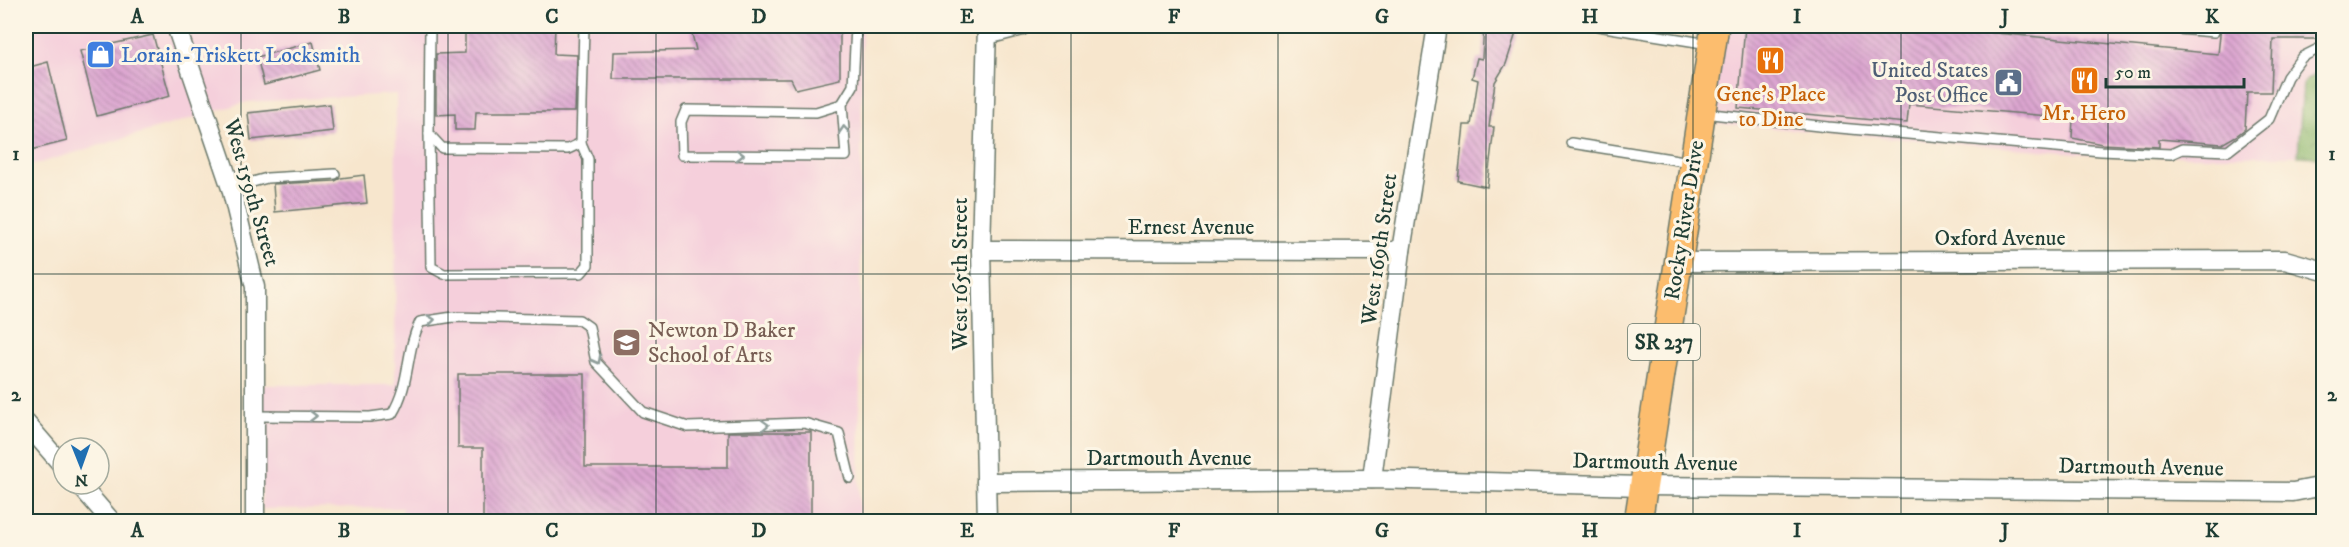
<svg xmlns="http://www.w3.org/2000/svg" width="2349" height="547" viewBox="0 0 2349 547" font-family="'IM FELL DW Pica',serif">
	<defs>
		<pattern id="forest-crowns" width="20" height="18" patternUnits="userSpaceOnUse" patternTransform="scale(1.5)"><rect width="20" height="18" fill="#8fb86e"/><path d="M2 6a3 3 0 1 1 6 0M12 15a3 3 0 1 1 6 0" fill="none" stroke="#74975b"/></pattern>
		<pattern id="building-back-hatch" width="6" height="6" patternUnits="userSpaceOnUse" patternTransform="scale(1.5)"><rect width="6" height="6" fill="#dda6d1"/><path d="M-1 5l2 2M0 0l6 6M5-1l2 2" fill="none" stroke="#b388aa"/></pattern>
	</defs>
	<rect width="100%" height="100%" fill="#fcf5e5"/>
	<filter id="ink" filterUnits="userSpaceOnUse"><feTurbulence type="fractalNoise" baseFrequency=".0167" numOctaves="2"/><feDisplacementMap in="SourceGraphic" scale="12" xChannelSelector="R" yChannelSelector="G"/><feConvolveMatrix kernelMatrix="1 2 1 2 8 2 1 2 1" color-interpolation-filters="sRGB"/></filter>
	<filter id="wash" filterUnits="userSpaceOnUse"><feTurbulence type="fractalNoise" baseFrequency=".008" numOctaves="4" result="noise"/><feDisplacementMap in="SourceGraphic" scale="24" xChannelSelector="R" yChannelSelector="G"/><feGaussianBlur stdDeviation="1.35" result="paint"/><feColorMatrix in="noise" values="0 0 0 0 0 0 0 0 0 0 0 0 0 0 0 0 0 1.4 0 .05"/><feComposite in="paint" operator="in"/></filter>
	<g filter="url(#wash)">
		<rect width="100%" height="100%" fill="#f7e6cd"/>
		<g fill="#f5cfdb">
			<path d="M26 26H862L859 521 402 522V508L262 509V385H395L396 94 247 102 26 167Z"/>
			<path d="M1715 26H2323V68L2303 83 2298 156H2111L1699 122Z"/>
		</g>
		<path fill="url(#forest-crowns)" stroke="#577a51" stroke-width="1.5" d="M2323 68V157L2298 156 2303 83Z"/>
		<g id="blocks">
			<g fill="url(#building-back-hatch)">
				<path d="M465 26H555L554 54 577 55 575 112H476L475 130H455V114L436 115V54L465 53Z"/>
				<path d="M690 26H840V79L796 89 791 79H613L614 52 696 50Z"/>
				<path d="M1745 26H1921L2218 54 2221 26H2324V39H2273L2271 92H2247L2245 129 2236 136 2222 144 2159 139V147L2102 144 2072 138 2073 118 1909 104 1907 123 1738 108Z"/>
				<path d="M1484 27 1516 33 1506 64 1495 82 1489 127H1494L1487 187 1458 181 1464 125H1471L1478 80 1472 78 1477 58 1482 59Z"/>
				<path d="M153 35 170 96 97 116 80 51Z"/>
				<path d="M313 42 320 70 264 85 257 57Z"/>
				<path d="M48 62 67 141 31 150 26 129V68Z"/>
				<path d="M330 104 333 131 251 140 248 113Z"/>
				<path d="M364 175 367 203 275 212 273 184 335 181 341 178Z"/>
				<path d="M458 374H585V467H728V432H811V522H483V448H458Z"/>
			</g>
		</g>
	</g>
	<g filter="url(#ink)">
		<use href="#blocks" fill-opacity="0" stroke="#6b786a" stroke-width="1.5"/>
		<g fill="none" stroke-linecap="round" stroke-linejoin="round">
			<defs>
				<g id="lane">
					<path d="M430 26 429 134 442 148 568 149 581 143 584 26"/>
					<path d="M1598 26 1709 44"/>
					<path d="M2141 26 2214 32V26"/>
					<path d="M842 104 816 112 686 110 681 122 682 155 846 156 842 104 853 86 856 26"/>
					<path d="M1703 113 1828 127 2101 151 2171 154 2182 149 2228 151 2269 119 2287 77 2302 57 2324 46"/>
					<path d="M429 134 431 267 444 274 581 273 588 265V159L581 143"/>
					<path d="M1571 143 1690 162"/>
					<path d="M231 188 267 178 335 174"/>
					<path d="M255 416 370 417 392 414C411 383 405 352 420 322L453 317 579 320 589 327 596 362 643 412 688 427 804 423 839 433 850 478"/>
				</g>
				<g id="street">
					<path d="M176 26 231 188 255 287V522"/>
					<path d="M987 26 981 250 987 522"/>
					<path d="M987 35 1022 26"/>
					<path d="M981 250 1401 251"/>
					<path d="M1676 262 2285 260 2324 271"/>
					<path d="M26 423 63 466"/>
					<path d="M1372 479 1401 251 1437 26"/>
					<path d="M986 482 1372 479 1643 486 2293 492 2324 486"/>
					<path d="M79 484 112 522"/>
				</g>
				<path id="primary" d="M1638 522 1715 26"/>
			</defs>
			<use href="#lane" stroke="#6b786a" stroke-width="12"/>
			<use href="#street" stroke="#6b786a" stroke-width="21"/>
			<use href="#primary" stroke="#6b786a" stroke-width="30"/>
			<use href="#lane" stroke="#fff" stroke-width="9"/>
			<use href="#street" stroke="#fff" stroke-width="18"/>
			<use href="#primary" stroke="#fcbd6e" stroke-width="27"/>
		</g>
		<defs><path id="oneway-chevron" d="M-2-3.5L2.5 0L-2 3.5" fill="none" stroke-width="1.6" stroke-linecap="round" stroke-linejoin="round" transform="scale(1.5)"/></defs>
		<g stroke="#8f9e9a">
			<use href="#oneway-chevron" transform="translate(844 130) rotate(-94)"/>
			<use href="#oneway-chevron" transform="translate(740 155)"/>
			<use href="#oneway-chevron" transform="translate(431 320) rotate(-7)"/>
			<use href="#oneway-chevron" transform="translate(597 360) rotate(62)"/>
			<use href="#oneway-chevron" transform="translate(313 416)"/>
			<use href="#oneway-chevron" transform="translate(765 425) rotate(-2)"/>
		</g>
	</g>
	<path fill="none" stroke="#1f3d34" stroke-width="1.5" stroke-opacity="0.55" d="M241 26V522M448 26V522M656 26V522M863 26V522M1071 26V522M1278 26V522M1486 26V522M1693 26V522M1901 26V522M2108 26V522M26 274H2324"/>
	<defs>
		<symbol id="shop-square" viewBox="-11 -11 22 22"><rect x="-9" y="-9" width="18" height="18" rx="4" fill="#3f7fe0" stroke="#fcf5e5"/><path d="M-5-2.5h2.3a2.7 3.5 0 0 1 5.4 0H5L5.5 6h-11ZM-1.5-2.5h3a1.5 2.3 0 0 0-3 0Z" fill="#fff"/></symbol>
		<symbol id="restaurant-square" viewBox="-11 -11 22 22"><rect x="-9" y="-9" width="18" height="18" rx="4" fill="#e8710a" stroke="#fcf5e5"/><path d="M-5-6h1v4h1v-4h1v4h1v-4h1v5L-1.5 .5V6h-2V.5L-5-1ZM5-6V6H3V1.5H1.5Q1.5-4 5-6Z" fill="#fff"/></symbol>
		<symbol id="civic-square" viewBox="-11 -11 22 22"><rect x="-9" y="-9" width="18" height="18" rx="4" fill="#5c6f8a" stroke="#fcf5e5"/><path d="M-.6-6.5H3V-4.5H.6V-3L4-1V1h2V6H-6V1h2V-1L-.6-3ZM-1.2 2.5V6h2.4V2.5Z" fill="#fff"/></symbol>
		<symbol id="school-square" viewBox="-11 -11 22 22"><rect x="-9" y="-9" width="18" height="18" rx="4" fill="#8d6e63" stroke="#fcf5e5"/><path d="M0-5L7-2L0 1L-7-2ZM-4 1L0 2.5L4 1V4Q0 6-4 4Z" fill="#fff"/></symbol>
	</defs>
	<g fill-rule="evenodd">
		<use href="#shop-square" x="84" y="38" width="33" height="33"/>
		<use href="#restaurant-square" x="1754" y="44" width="33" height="33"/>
		<use href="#restaurant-square" x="2068" y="64" width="33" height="33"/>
		<use href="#civic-square" x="1992" y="66" width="33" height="33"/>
		<use href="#school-square" x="610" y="326" width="33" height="33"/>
	</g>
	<g text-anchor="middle" stroke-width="6" stroke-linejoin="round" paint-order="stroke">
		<rect fill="#fcf5e5" stroke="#617469" stroke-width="1.5" x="1628" y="324" width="72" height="36" rx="4.5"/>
		<g font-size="21" font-weight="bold" fill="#1f3d34">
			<text x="1664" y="349">SR 237</text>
		</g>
		<g font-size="22" fill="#366cbe" stroke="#fcf5e5" text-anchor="start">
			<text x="121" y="62">Lorain-Triskett Locksmith</text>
		</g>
		<g font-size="22" fill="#4e5e75" stroke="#fcf5e5" text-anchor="end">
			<text x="1988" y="77">United States<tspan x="1988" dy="25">Post Office</tspan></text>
		</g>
		<g font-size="22" fill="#c56008" stroke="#fcf5e5">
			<text x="1771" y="101">Gene's Place<tspan x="1771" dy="25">to Dine</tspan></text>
			<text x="2084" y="120">Mr. Hero</text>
		</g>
		<g font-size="22" fill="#1f3d34" stroke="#fcf5e5">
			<text transform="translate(253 192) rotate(74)" y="8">West 159th Street</text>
			<text transform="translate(1683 220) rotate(-81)" y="8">Rocky River Drive</text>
			<text x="1191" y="234">Ernest Avenue</text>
			<text x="2000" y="245">Oxford Avenue</text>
			<text transform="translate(1378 249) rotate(-82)" y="8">West 169th Street</text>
			<text transform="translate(959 274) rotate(-90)" y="8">West 165th Street</text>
			<text x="1169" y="465">Dartmouth Avenue</text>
			<text transform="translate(1655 461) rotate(1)" y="8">Dartmouth Avenue</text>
			<text transform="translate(2141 466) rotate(1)" y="8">Dartmouth Avenue</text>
		</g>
		<g font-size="22" fill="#785e54" stroke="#fcf5e5" text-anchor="start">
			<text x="648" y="337">Newton D Baker<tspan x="648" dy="25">School of Arts</tspan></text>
		</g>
	</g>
	<rect width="2349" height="547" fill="none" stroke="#fcf5e5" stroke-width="66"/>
	<g transform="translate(81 466) rotate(179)"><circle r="28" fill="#fcf5e5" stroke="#a4ab9e" stroke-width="1.5"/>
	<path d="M0-4.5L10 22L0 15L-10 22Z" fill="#1f6fb2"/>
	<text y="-9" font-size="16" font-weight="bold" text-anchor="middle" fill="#1f3d34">N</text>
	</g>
	<path d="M2106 78v9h138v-9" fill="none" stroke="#1f3d34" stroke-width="3"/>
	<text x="2115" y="78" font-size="18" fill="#1f3d34" stroke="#fcf5e5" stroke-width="4.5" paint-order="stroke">50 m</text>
	<rect x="33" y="33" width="2283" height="481" fill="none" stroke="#1f3d34" stroke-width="2"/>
	<g font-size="20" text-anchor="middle" font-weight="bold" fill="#1f3d34">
		<text x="137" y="23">A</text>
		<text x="344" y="23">B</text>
		<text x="552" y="23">C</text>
		<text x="759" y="23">D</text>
		<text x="967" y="23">E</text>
		<text x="1174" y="23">F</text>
		<text x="1382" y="23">G</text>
		<text x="1590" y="23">H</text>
		<text x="1797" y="23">I</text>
		<text x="2005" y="23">J</text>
		<text x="2212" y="23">K</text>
		<text x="16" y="160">1</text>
		<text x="2332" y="160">1</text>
		<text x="16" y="401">2</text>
		<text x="2332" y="401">2</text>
		<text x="137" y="537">A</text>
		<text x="344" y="537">B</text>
		<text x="552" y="537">C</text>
		<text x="759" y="537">D</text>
		<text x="967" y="537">E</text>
		<text x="1174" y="537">F</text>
		<text x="1382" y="537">G</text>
		<text x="1590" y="537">H</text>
		<text x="1797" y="537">I</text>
		<text x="2005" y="537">J</text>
		<text x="2212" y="537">K</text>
	</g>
</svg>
